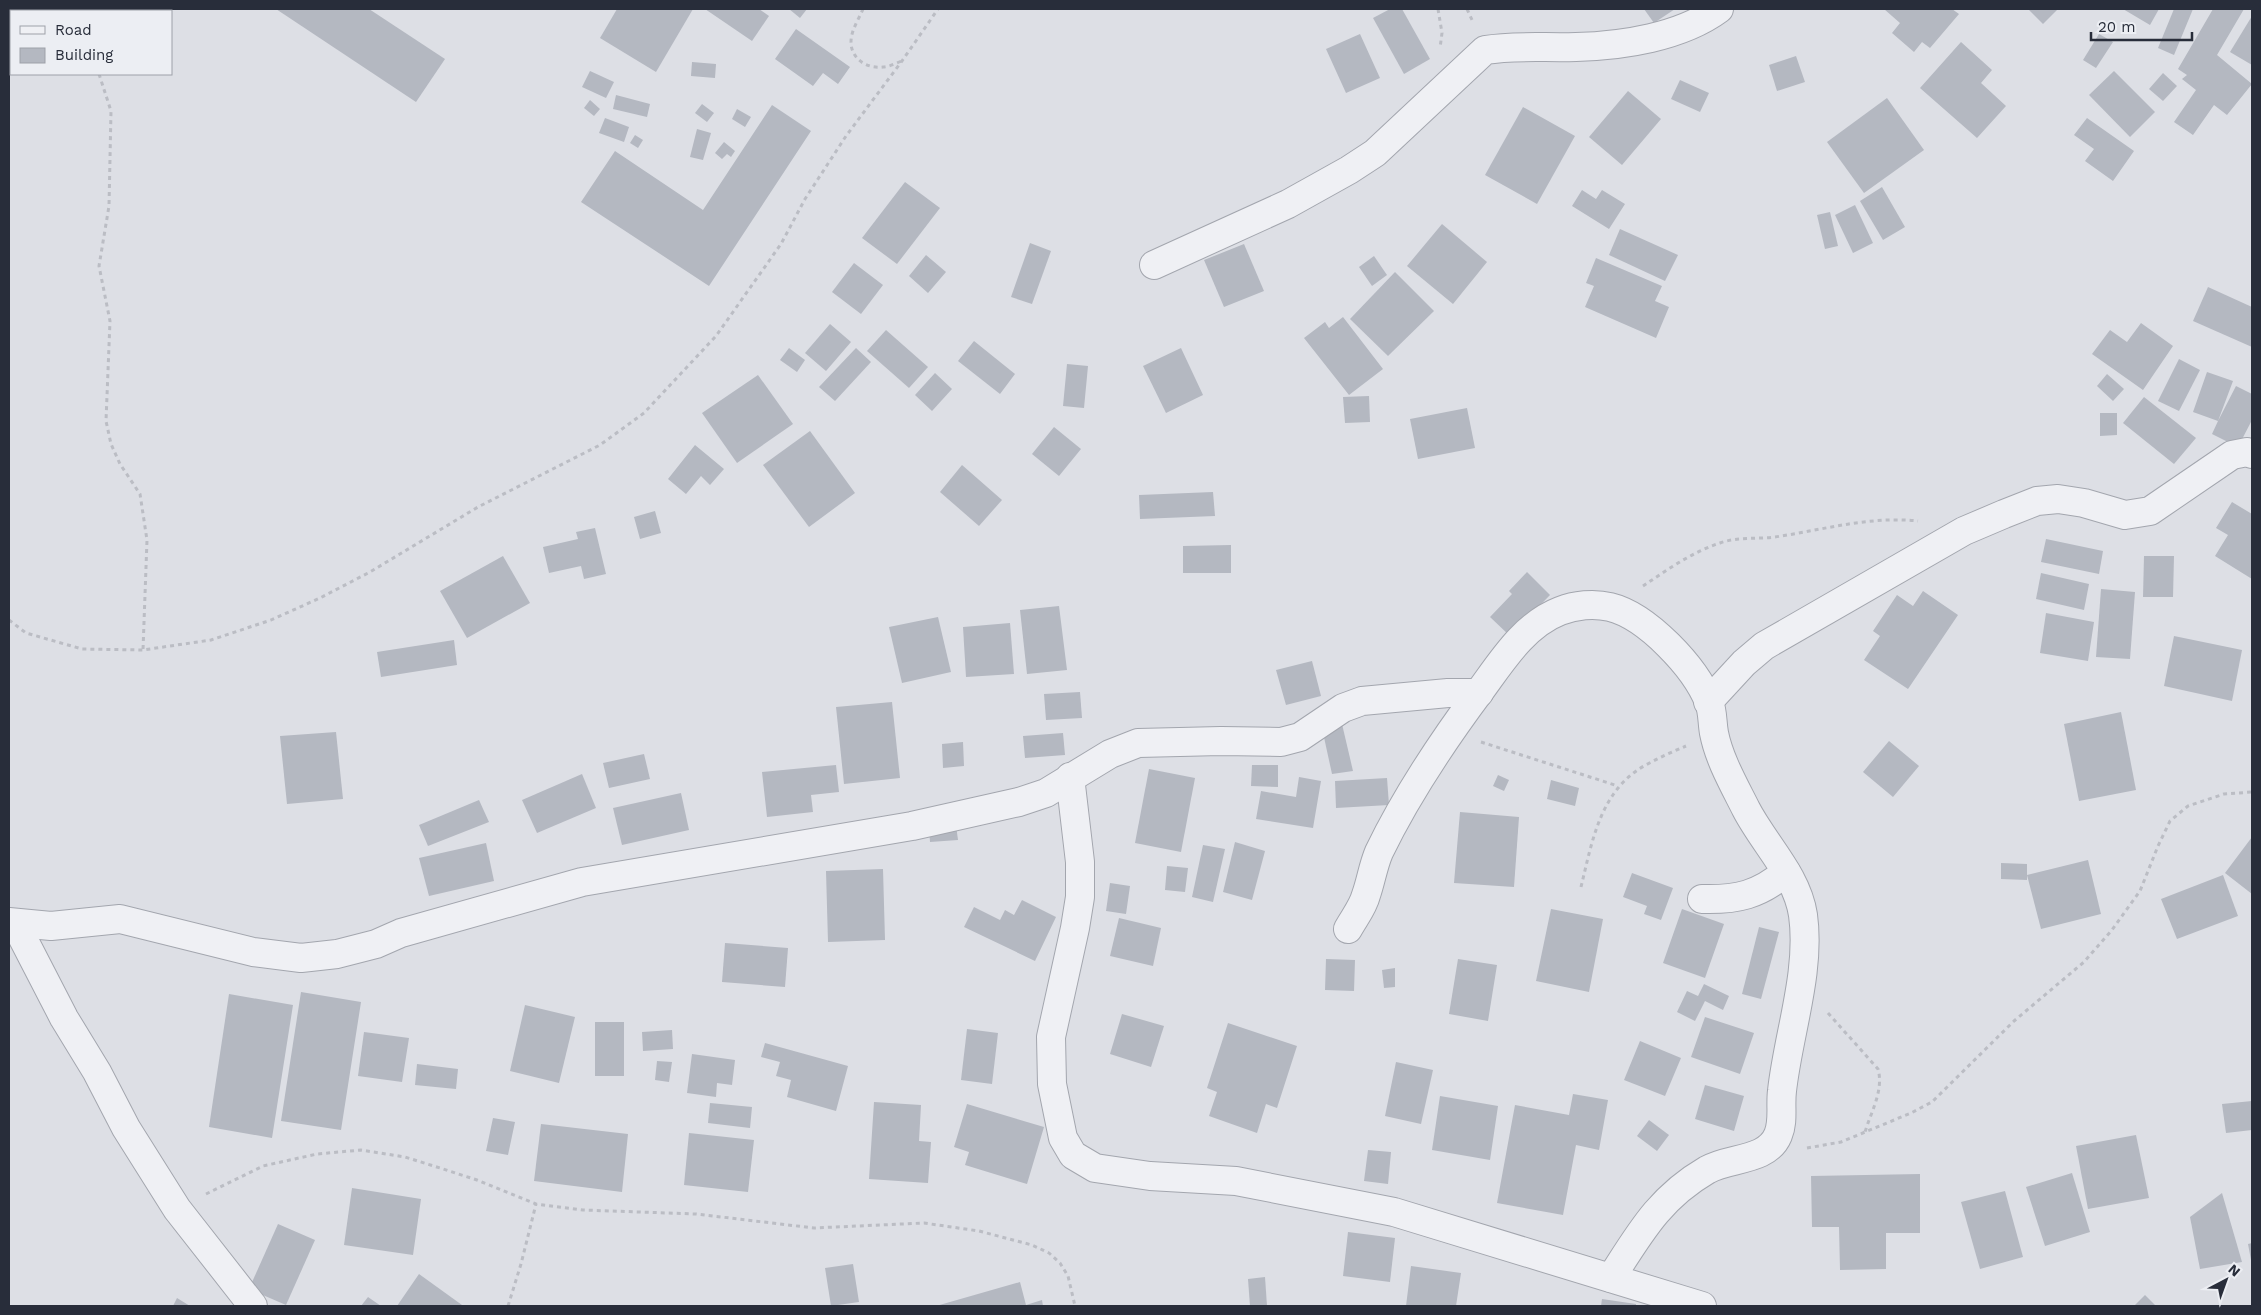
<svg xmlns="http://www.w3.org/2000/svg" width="2261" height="1315" viewBox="0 0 2261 1315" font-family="'Work Sans',sans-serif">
	<rect width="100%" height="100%" fill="#dddfe5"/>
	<g fill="#b4b8c1">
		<path d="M276 9H369L445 59 416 102Z"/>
		<path d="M617 9H693L656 72 600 38Z"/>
		<path d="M705 9H759L769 16 752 41Z"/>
		<path d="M789 9H807L800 18Z"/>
		<path d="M1390 9H1402L1430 59 1404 74 1373 18Z"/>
		<path d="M1644 9H1675L1654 23Z"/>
		<path d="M1884 9H1952L1959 14 1930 48 1922 42 1914 52 1892 33 1900 23Z"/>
		<path d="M2028 9H2058L2043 24Z"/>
		<path d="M2123 9H2159L2150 25Z"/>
		<path d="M2174 9H2193L2174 55 2158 48Z"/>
		<path d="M2213 9H2244L2217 55 2252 84 2227 115 2214 105 2193 135 2174 122 2196 90 2182 79 2187 75 2178 69Z"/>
		<path d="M2252 16V65L2230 52Z"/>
		<path d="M796 29 850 67 838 84 823 73 813 86 775 59Z"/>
		<path d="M1360 34 1380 78 1346 93 1326 49Z"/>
		<path d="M2099 34 2113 42 2096 68 2083 60Z"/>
		<path d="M1961 42 1992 70 1981 83 2006 106 1977 138 1920 88Z"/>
		<path d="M1796 56 1805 82 1777 91 1769 65Z"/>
		<path d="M692 62 716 64 715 78 691 76Z"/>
		<path d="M590 71 614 82 606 98 582 87Z"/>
		<path d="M2114 71 2155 112 2130 137 2089 95Z"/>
		<path d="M2163 73 2177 86 2163 101 2149 89Z"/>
		<path d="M1680 80 1709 93 1700 112 1671 99Z"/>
		<path d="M1628 91 1661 119 1622 165 1589 137Z"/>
		<path d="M616 95 650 104 647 117 613 109Z"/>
		<path d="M1887 98 1924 150 1864 193 1827 142Z"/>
		<path d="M590 100 600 109 594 116 584 108Z"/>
		<path d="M702 104 714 113 707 122 695 113Z"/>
		<path d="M772 105 811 131 709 286 581 202 615 151 703 210Z"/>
		<path d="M1523 107 1575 136 1537 204 1485 175Z"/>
		<path d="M737 109 751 117 745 127 732 119Z"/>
		<path d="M605 118 629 127 624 142 599 133Z"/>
		<path d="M2087 118 2134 151 2113 181 2085 161 2094 149 2074 135Z"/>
		<path d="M697 129 711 133 703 160 690 157Z"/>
		<path d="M635 135 643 140 638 148 630 143Z"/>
		<path d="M724 142 735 151 731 157 727 154 722 159 715 153Z"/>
		<path d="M905 182 940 208 897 264 862 238Z"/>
		<path d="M1882 187 1905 227 1883 240 1860 201Z"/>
		<path d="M1582 190 1596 199 1602 190 1625 204 1609 229 1572 206Z"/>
		<path d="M1855 205 1873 243 1853 253 1835 215Z"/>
		<path d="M1830 212 1838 246 1825 249 1817 215Z"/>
		<path d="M1442 224 1487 262 1453 304 1407 266Z"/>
		<path d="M1620 229 1678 255 1665 281 1609 255Z"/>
		<path d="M1030 243 1051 251 1032 304 1011 297Z"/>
		<path d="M1244 244 1264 291 1224 307 1204 260Z"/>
		<path d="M926 255 946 272 928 293 909 276Z"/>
		<path d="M1374 256 1387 275 1372 286 1359 267Z"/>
		<path d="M1596 258 1662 286 1655 301 1669 307 1656 338 1585 307 1594 286 1586 283Z"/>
		<path d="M854 263 883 285 861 314 832 292Z"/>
		<path d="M1395 272 1434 311 1388 356 1350 319Z"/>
		<path d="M2208 287 2252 307V347L2193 321Z"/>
		<path d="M1343 317 1383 369 1349 395 1304 338 1325 322 1329 328Z"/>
		<path d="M2141 323 2173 346 2143 390 2092 354 2110 330 2127 342Z"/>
		<path d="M830 324 851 342 826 371 805 353Z"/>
		<path d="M886 330 928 367 909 388 867 351Z"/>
		<path d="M974 341 1015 374 1000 394 958 361Z"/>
		<path d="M789 348 805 360 797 372 780 360Z"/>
		<path d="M856 348 871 362 835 401 819 387Z"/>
		<path d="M1181 348 1203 395 1166 413 1143 366Z"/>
		<path d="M2179 359 2200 370 2179 411 2158 401Z"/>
		<path d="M1067 364 1088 366 1084 408 1063 406Z"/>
		<path d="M2207 372 2233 381 2218 421 2236 386 2252 394V420L2238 447 2212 434 2218 421 2193 412Z"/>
		<path d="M935 373 952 389 932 411 915 395Z"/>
		<path d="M2107 374 2124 389 2113 401 2097 386Z"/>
		<path d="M758 375 793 424 737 463 702 413Z"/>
		<path d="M1369 396 1370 422 1345 423 1343 397Z"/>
		<path d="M2144 397 2196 438 2174 464 2123 423Z"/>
		<path d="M1467 408 1475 448 1418 459 1410 419Z"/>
		<path d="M2100 413H2117V435L2100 436Z"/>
		<path d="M1054 427 1081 449 1059 476 1032 454Z"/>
		<path d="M810 431 855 493 809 527 763 465Z"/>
		<path d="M695 445 724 469 710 485 701 476 686 494 668 479Z"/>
		<path d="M962 465 1002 500 979 526 940 492Z"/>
		<path d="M1213 492 1215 516 1140 519 1139 495Z"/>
		<path d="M2232 502 2252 514V579L2215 556 2228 535 2216 528Z"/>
		<path d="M655 511 661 533 640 539 634 517Z"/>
		<path d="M595 528 606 574 584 579 581 566 549 573 543 547 578 539 576 532Z"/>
		<path d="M2046 539 2103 551 2099 574 2041 562Z"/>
		<path d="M1231 545V573H1183V546Z"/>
		<path d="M503 556 530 603 467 638 440 591Z"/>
		<path d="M2144 556H2174L2173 597H2143Z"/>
		<path d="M1527 572 1550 595 1510 636 1490 617 1512 594 1509 591Z"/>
		<path d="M2041 573 2089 584 2084 610 2036 599Z"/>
		<path d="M2101 589 2135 592 2130 659 2096 657Z"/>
		<path d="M1923 591 1958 615 1908 689 1864 660 1880 636 1873 631 1897 595 1913 606Z"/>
		<path d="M1059 606 1067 670 1027 674 1020 610Z"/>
		<path d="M2046 613 2094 622 2088 661 2040 653Z"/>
		<path d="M938 617 951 672 902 683 889 627Z"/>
		<path d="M1010 623 1014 674 966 677 963 627Z"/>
		<path d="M2174 636 2242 650 2232 701 2164 686Z"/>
		<path d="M454 640 457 665 381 677 377 652Z"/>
		<path d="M1312 661 1321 696 1286 705 1276 670Z"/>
		<path d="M1080 692 1082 718 1046 720 1044 694Z"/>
		<path d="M892 702 900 778 844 784 836 707Z"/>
		<path d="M2121 712 2136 790 2079 801 2064 724Z"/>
		<path d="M1342 724 1353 771 1332 774 1322 728Z"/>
		<path d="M336 732 343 799 287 804 280 736Z"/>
		<path d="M1063 733 1065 755 1025 758 1023 736Z"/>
		<path d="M1889 741 1919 766 1893 797 1863 772Z"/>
		<path d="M963 742 964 766 943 768 942 744Z"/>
		<path d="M644 754 650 779 609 788 603 763Z"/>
		<path d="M836 765 839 792 811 795 813 812 767 817 762 772Z"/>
		<path d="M1252 765H1278V787L1251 786Z"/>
		<path d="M1149 769 1195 778 1181 852 1135 843Z"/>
		<path d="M582 774 596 808 537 833 522 800Z"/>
		<path d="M1498 775 1509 780 1504 791 1493 786Z"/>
		<path d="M1299 777 1321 781 1313 828 1256 819 1261 791 1296 797Z"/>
		<path d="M1387 778 1389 805 1336 808 1335 781Z"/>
		<path d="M1551 780 1579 788 1575 806 1547 799Z"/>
		<path d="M681 793 689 830 622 845 613 808Z"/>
		<path d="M479 800 489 822 428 846 419 825Z"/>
		<path d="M1460 812 1519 817 1514 887 1454 883Z"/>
		<path d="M956 825 958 840 930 842 929 828Z"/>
		<path d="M2252 837V894L2225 873Z"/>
		<path d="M1235 842 1265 851 1252 900 1223 892Z"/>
		<path d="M486 843 494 881 429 896 419 858Z"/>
		<path d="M1203 845 1225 849 1213 902 1192 897Z"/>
		<path d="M2088 860 2101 914 2041 929 2027 875Z"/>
		<path d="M2001 863 2027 864V880L2001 879Z"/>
		<path d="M1167 866 1188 868 1185 892 1165 890Z"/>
		<path d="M883 869 885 940 828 942 826 871Z"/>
		<path d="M1632 873 1673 888 1661 920 1644 914 1647 906 1623 897Z"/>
		<path d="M2223 875 2238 916 2177 939 2161 899Z"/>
		<path d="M1110 883 1130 886 1126 914 1106 911Z"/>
		<path d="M1022 900 1056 917 1035 961 964 927 974 907 1000 920 1005 910 1014 915Z"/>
		<path d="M1551 909 1603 919 1589 992 1536 981Z"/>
		<path d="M1682 909 1724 924 1705 978 1663 963Z"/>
		<path d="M1119 918 1161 928 1153 966 1110 956Z"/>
		<path d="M1759 927 1779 932 1761 999 1742 994Z"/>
		<path d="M725 943 788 948 785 987 722 982Z"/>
		<path d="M1326 959 1355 960 1354 991 1325 990Z"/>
		<path d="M1458 959 1497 965 1488 1021 1449 1014Z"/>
		<path d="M1395 968V987L1384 988 1382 970Z"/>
		<path d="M1704 984 1729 996 1723 1010 1705 1001 1695 1021 1677 1012 1687 991 1698 996Z"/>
		<path d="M301 992 361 1002 341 1130 281 1121Z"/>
		<path d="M229 994 293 1005 272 1138 209 1127Z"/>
		<path d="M525 1005 575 1017 559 1083 510 1071Z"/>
		<path d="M1122 1014 1164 1026 1151 1067 1110 1054Z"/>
		<path d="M1705 1017 1754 1033 1740 1074 1691 1057Z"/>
		<rect x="595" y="1022" width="29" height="54"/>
		<path d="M1228 1023 1297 1046 1277 1108 1266 1104 1257 1133 1209 1116 1217 1092 1207 1088Z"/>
		<path d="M967 1029 998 1033 992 1084 961 1080Z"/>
		<path d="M672 1030 673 1049 643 1051 642 1032Z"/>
		<path d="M364 1032 409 1038 402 1082 358 1076Z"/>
		<path d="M1640 1041 1681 1058 1665 1096 1624 1080Z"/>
		<path d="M765 1043 848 1066 836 1111 787 1097 791 1080 776 1076 780 1062 761 1057Z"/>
		<path d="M692 1054 735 1060 732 1085 717 1083 716 1097 687 1093Z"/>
		<path d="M657 1061 672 1062 669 1082 655 1080Z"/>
		<path d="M1396 1062 1433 1070 1421 1124 1385 1116Z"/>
		<path d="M417 1064 458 1069 456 1089 415 1085Z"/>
		<path d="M1705 1085 1744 1096 1734 1131 1695 1119Z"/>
		<path d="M1573 1094 1608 1100 1599 1150 1576 1145 1563 1215 1497 1203 1515 1105 1569 1115Z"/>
		<path d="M1440 1096 1498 1106 1490 1160 1432 1150Z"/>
		<path d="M2252 1101V1130L2226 1133 2222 1104Z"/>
		<path d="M874 1102 921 1105 919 1141 931 1142 928 1183 869 1179Z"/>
		<path d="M710 1103 752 1107 750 1128 708 1123Z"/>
		<path d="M967 1104 1044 1127 1027 1184 965 1165 969 1152 954 1147Z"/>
		<path d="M493 1118 515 1122 508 1155 486 1151Z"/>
		<path d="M1649 1120 1669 1135 1657 1151 1637 1136Z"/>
		<path d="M541 1124 628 1134 622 1192 534 1181Z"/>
		<path d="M689 1133 754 1140 748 1192 684 1185Z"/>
		<path d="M2136 1135 2149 1198 2088 1209 2076 1146Z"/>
		<path d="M1368 1150 1391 1152 1388 1184 1364 1181Z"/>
		<path d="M2072 1173 2090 1232 2045 1246 2026 1187Z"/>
		<path d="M1920 1174V1233H1886V1269L1840 1270 1839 1227H1812L1811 1176Z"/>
		<path d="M352 1188 421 1199 413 1255 344 1245Z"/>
		<path d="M2005 1191 2023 1257 1980 1269 1961 1202Z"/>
		<path d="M2222 1193 2242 1262 2200 1269 2190 1217Z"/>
		<path d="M278 1224 315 1240 286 1305 249 1289Z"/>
		<path d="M1348 1232 1395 1238 1390 1282 1343 1276Z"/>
		<path d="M2252 1243V1260H2251L2248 1244Z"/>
		<path d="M853 1264 859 1302 831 1306 825 1268Z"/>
		<path d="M1411 1266 1461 1273 1456 1306H1406Z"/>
		<path d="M419 1274 462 1305 461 1306H397Z"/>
		<path d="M1265 1277 1267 1306H1250L1248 1279Z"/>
		<path d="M1020 1282 1026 1305 1042 1300 1043 1306H936Z"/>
		<path d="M2145 1295 2156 1306H2134Z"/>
		<path d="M368 1297 381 1306H361Z"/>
		<path d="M177 1298 190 1306H173Z"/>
		<path d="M1602 1299 1636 1304V1306H1601Z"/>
	</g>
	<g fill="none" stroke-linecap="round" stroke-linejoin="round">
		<defs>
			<g id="minor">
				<path d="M1154 265 1288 204 1349 170 1375 153 1485 50C1515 45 1545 48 1576 47 1622 46 1681 37 1719 9"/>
				<path d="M1708 702 1744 663 1764 646 1964 531 2004 514 2037 501 2058 499 2084 503 2125 515 2150 511 2232 455 2247 452 2252 454"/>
				<path d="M1070 777 1080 862V897L1075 928 1051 1037 1052 1084 1063 1138 1073 1155 1095 1168 1150 1176 1236 1181 1394 1212 1702 1306"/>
				<path d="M1702 899C1737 900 1759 895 1786 872"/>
				<path d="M9 922 51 926 120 919 253 952 301 958 337 954 376 944 401 933 582 882 912 826 1019 802 1046 793 1110 754 1138 743 1221 741 1281 742 1300 737 1343 708 1362 701 1448 693H1479"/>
				<path d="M15 923 64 1018 97 1072 126 1128 177 1209 253 1306"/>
				<path d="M1348 929C1354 918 1363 907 1366 895 1371 881 1373 866 1379 852 1407 794 1442 742 1480 691 1502 661 1524 625 1560 611 1575 605 1594 603 1610 607 1647 616 1695 667 1709 702 1713 712 1712 722 1714 733 1719 759 1734 785 1746 809 1764 844 1797 875 1803 915 1811 972 1788 1035 1782 1091 1780 1106 1784 1121 1778 1135 1767 1162 1728 1157 1707 1170 1659 1198 1640 1233 1611 1278"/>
			</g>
		</defs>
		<use href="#minor" stroke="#a3a6ae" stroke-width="30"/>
		<g stroke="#bbbdc4" stroke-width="3" stroke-dasharray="4 4" stroke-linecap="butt">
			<path d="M96 9V11"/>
			<path d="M863 9C859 19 851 30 851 42 851 59 867 69 883 67 889 67 896 63 902 61"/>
			<path d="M1438 9 1442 33 1440 48"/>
			<path d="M1467 9 1473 22"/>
			<path d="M99 74 111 111 109 206 99 266 110 321 106 421 111 444 120 464 140 494 147 540 143 650"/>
			<path d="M1643 586C1667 570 1692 552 1720 543 1739 536 1761 540 1781 536 1827 529 1870 516 1918 521"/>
			<path d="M9 620 26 633 82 649 143 650 211 640 271 620 320 598 370 572 478 507 600 445 644 413 716 336 781 244 805 199 846 136 902 61 938 9"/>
			<path d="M1481 742 1618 786"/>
			<path d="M1581 887C1592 842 1600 791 1644 766 1658 758 1672 752 1686 746"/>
			<path d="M1828 1013 1878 1069C1884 1090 1871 1112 1865 1132"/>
			<path d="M1807 1148 1841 1142 1911 1113 1932 1102 2014 1021 2084 962 2112 930 2140 891 2158 846 2170 821 2188 806 2224 794 2252 792"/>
			<path d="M206 1194 263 1166 317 1154 361 1150 405 1157 440 1168 477 1180 536 1204 583 1210 696 1214 814 1228 924 1223 979 1231 1032 1245 1049 1253 1060 1263 1068 1276 1075 1306"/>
			<path d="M508 1306 521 1264 536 1204"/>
		</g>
		<use href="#minor" stroke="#eff0f4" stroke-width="28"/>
	</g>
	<rect width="2261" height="1315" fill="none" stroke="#282d3a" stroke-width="20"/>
	<rect x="10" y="10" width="162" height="65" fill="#eceef3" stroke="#9ea1a9"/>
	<rect x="20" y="26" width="25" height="8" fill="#eff0f4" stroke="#9ea1a9"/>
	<text x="55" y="35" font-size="15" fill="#282d3a">Road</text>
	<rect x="20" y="48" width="25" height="15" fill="#b4b8c1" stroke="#9ea1a9"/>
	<text x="55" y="60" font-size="15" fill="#282d3a">Building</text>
	<g transform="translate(2226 1280) rotate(41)" stroke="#eceef3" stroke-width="4" paint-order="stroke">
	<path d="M0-4L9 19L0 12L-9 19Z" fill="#282d3a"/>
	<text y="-8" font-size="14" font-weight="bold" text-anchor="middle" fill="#282d3a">N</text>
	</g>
	<path d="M2091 32v8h101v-8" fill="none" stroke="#282d3a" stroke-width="2.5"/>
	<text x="2098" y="32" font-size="15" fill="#282d3a" stroke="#eceef3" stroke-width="4" paint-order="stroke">20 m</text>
</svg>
